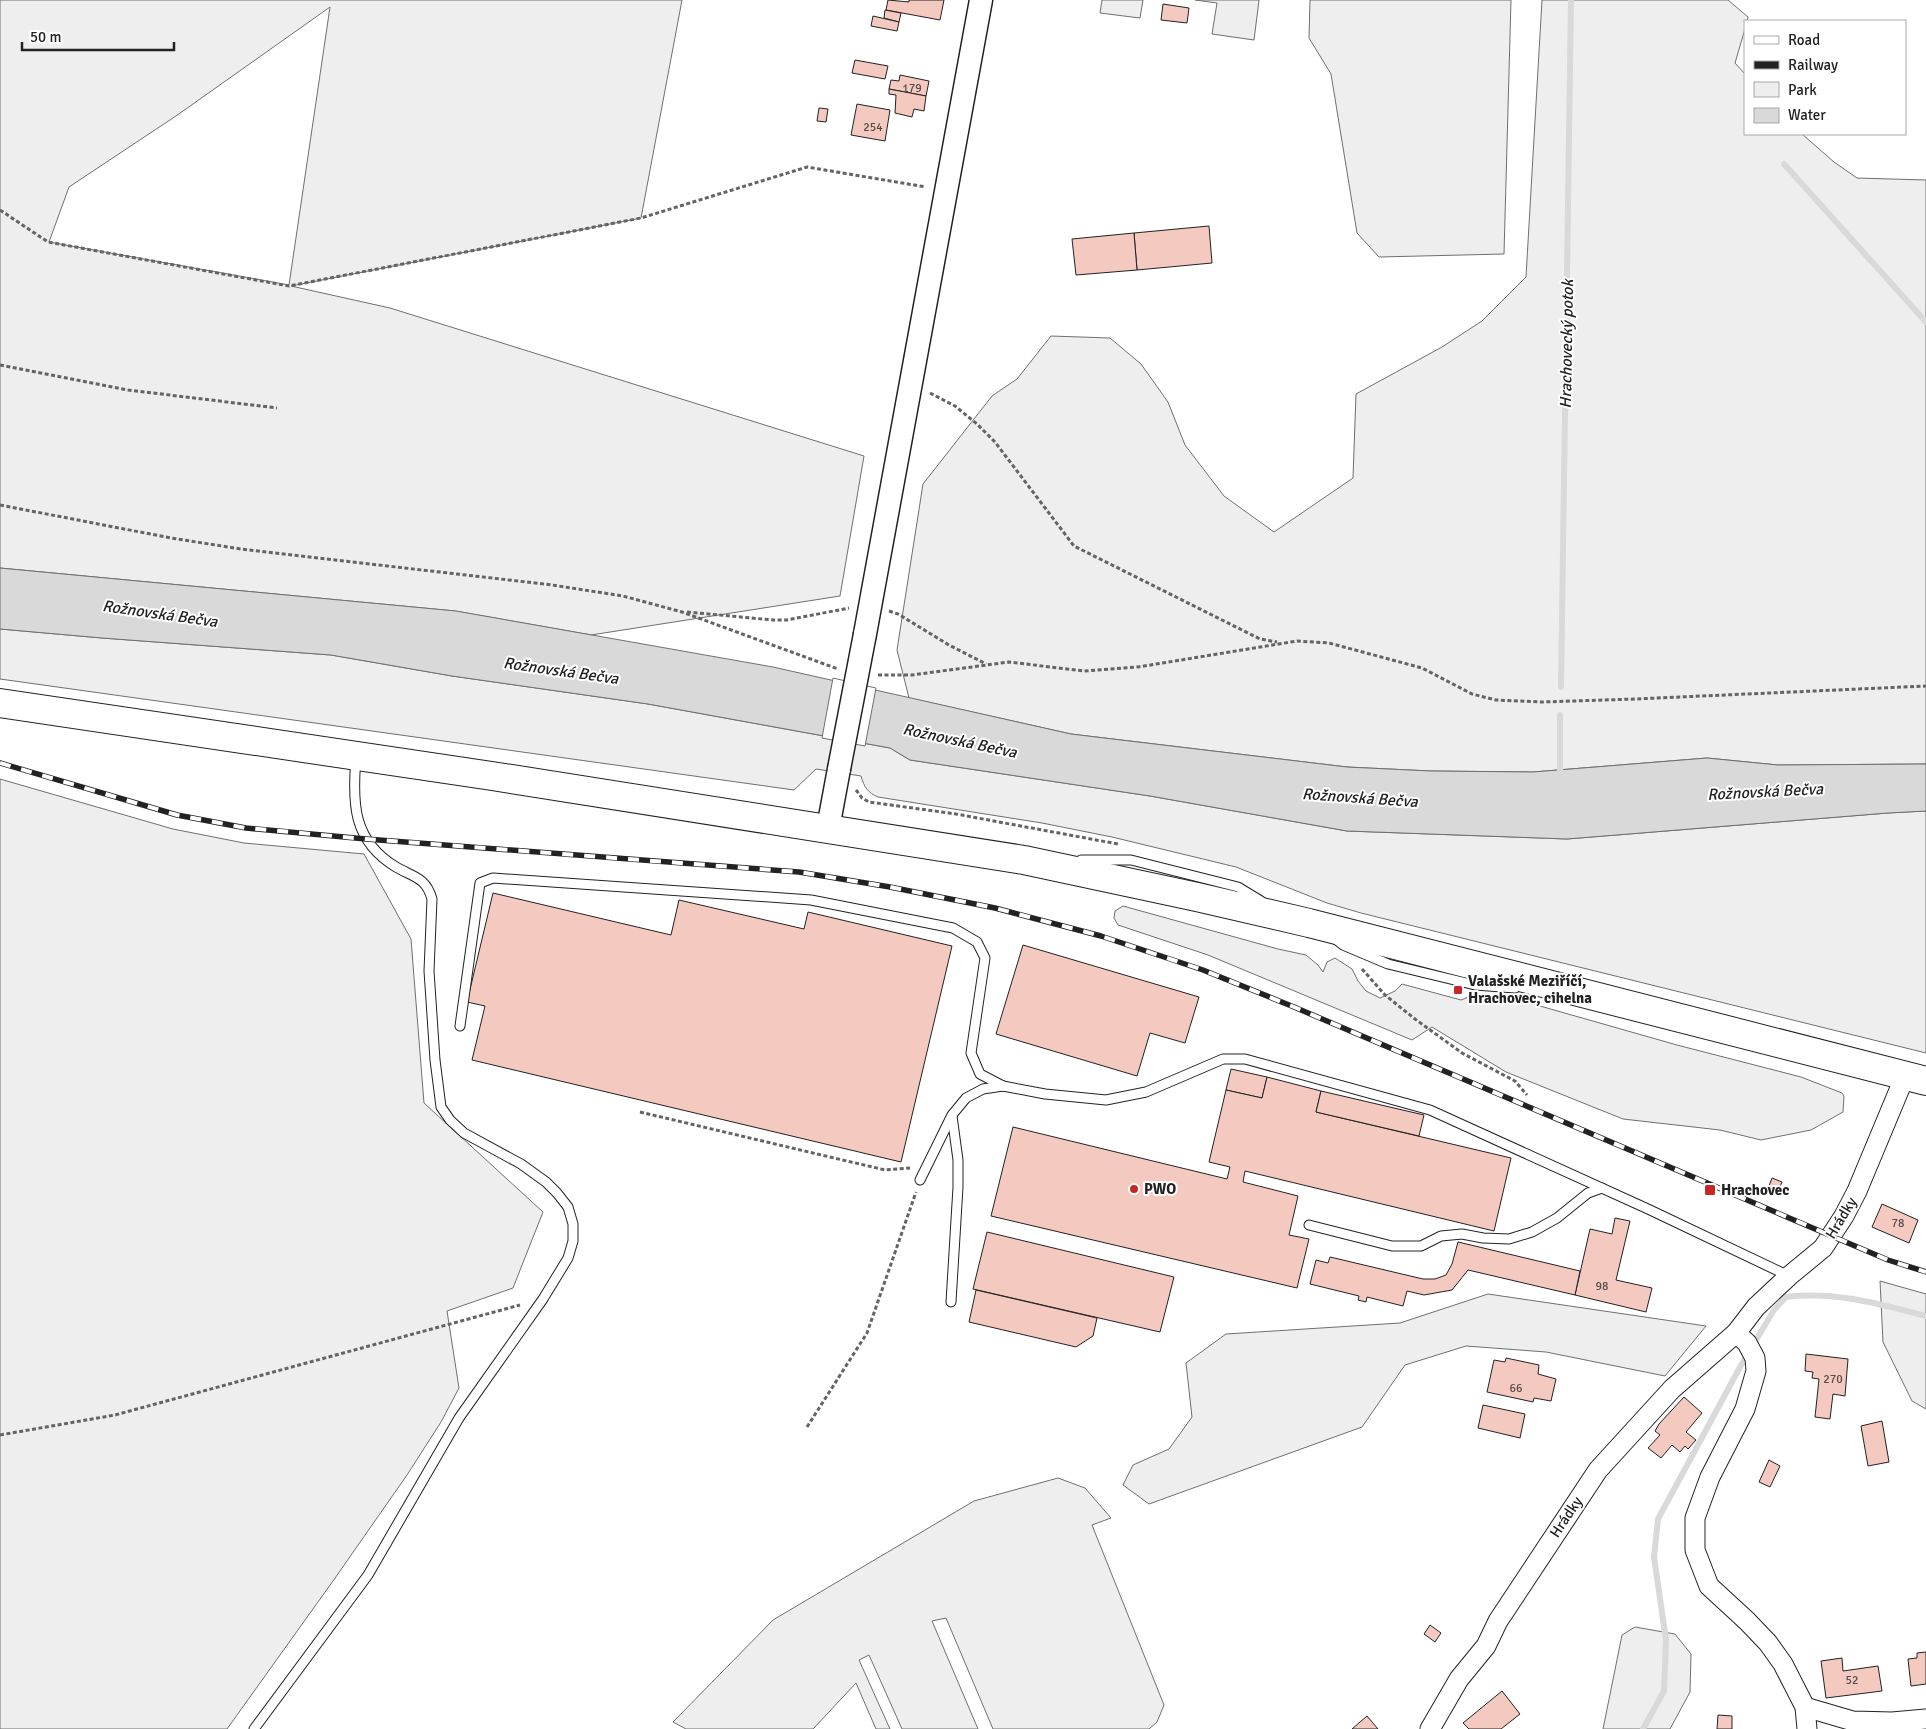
<svg xmlns="http://www.w3.org/2000/svg" width="1926" height="1729" viewBox="0 0 1926 1729" font-family="Signika,sans-serif">
	<rect width="100%" height="100%" fill="#fff"/>
	<g fill="#eee" stroke="#6f6f6f" fill-rule="evenodd">
		<path d="M0 0H682L641 218 291 286 390 308 864 456 840 596 591 635 455 611 0 568ZM330 7 289 285 49 242 69 187 176 116Z"/>
		<path d="M1102 0H1143L1140 18 1100 13Z"/>
		<path d="M1195 0H1259L1254 40 1212 34 1217 3Z"/>
		<path d="M1310 0H1511L1504 254 1379 257 1357 233 1331 74 1309 38Z"/>
		<path d="M1542 0H1728L1748 17 1747 21H1745V29L1735 63 1745 74V134H1802L1834 162 1857 178 1926 180V764L1778 765 1707 758 1533 772 1431 771 1347 767 1071 734 909 698 897 650 923 484 992 396 1017 379 1051 336 1110 338 1141 364 1168 402 1185 445 1224 496 1274 532 1353 478 1356 394 1442 347 1482 321 1526 277Z"/>
		<path d="M0 629 102 638 331 655 452 676 648 704 890 748 910 760 1150 796 1347 831 1567 839 1888 813 1926 811V1053L1361 913 1327 903 1236 867 1112 837 1042 823 878 797C868 793 864 787 861 776L816 769 794 790 0 679Z"/>
		<path d="M0 779 173 829 244 843 364 854 411 939 424 1103 543 1212 513 1288 447 1311 459 1388 441 1422 407 1475 333 1581 227 1729H0Z"/>
		<path d="M1123 906 1278 949 1306 955 1318 965 1323 972 1327 962 1335 958 1352 969 1358 981 1366 991 1380 998 1395 991 1402 984 1461 1000 1476 994 1533 1004 1677 1045 1801 1077 1842 1093 1844 1096 1843 1112 1811 1130 1761 1140 1720 1130 1623 1119 1506 1072 1432 1027 1412 1040 1208 955 1118 925 1114 918 1115 911Z"/>
		<path d="M1880 1281 1926 1294V1409L1912 1401 1883 1342Z"/>
		<path d="M1488 1294 1706 1326 1665 1376 1546 1352 1466 1346 1405 1365 1362 1427 1149 1504 1123 1485 1133 1465 1169 1449 1192 1417 1186 1363 1226 1334 1400 1323Z"/>
		<path d="M1058 1478 1085 1488 1111 1518 1092 1525 1164 1705 1157 1722 1149 1729H993L946 1618 932 1621 978 1729H902L869 1655 859 1660 890 1729H876L856 1683 813 1729H686L673 1722 773 1620 974 1501Z"/>
		<path d="M1635 1627 1675 1634 1691 1654 1690 1692 1670 1729H1603L1622 1635Z"/>
	</g>
	<path fill="#d9d9d9" stroke="#6f6f6f" d="M0 568 456 611 773 667 1071 734 1347 767 1431 771 1533 772 1707 758 1778 765 1926 764V811L1888 813 1567 839 1347 831 1150 796 910 760 890 748 648 704 452 676 331 655 102 638 0 629Z"/>
	<path fill="#fff" stroke="#6f6f6f" d="M833 678 876 688 865 746 822 738Z"/>
	<g fill="none" stroke-linecap="round" stroke-linejoin="round">
		<g stroke="#d9d9d9" stroke-width="6">
			<path d="M1784 164 1926 322"/>
			<path d="M1561 687 1571 0"/>
			<path d="M1560 776V715"/>
			<path d="M1643 1729 1664 1691 1666 1640 1654 1557 1658 1519 1740 1367 1774 1310 1786 1297C1835 1291 1879 1304 1926 1316"/>
		</g>
	</g>
	<g fill="#f3c9c0" stroke="#222">
		<path d="M888 0 909 2V0H944L940 20 886 10Z"/>
		<path d="M1163 4 1189 8 1187 23 1161 20Z"/>
		<path d="M885 10 901 13 899 22 884 18Z"/>
		<path d="M873 16 899 22 897 31 871 26Z"/>
		<path d="M855 60 888 66 885 79 852 73Z"/>
		<path d="M900 75 929 81 926 96 889 89 891 80 899 81Z"/>
		<path d="M889 89 926 96 924 111 914 109 912 117 895 113 896 95 889 94Z"/>
		<path d="M857 104 890 110 885 141 851 135Z"/>
		<path d="M819 108 828 109 826 122 817 121Z"/>
		<path d="M1209 226 1212 263 1137 270 1134 233Z"/>
		<path d="M1134 233 1137 270 1076 275 1072 239Z"/>
		<path d="M493 893 671 935 679 900 804 929 808 912 952 946 901 1162 472 1060 485 1006 467 1002Z"/>
		<path d="M1023 945 1199 997 1185 1043 1150 1033 1137 1076 996 1034Z"/>
		<path d="M1231 1069 1267 1077 1262 1098 1226 1090Z"/>
		<path d="M1267 1077 1321 1091 1316 1112 1511 1158 1494 1231 1245 1171 1243 1182 1298 1196 1289 1235 1309 1239 1297 1288 991 1216 1013 1127 1227 1179 1230 1167 1209 1162 1226 1090 1262 1098Z"/>
		<path d="M1321 1091 1424 1115 1419 1136 1316 1112Z"/>
		<path d="M1772 1178 1782 1182 1779 1189 1769 1186Z"/>
		<path d="M1882 1204 1918 1220 1909 1243 1872 1227Z"/>
		<path d="M1615 1218 1630 1221 1616 1280 1652 1288 1646 1312 1575 1295 1590 1229 1612 1234Z"/>
		<path d="M987 1232 1174 1277 1160 1332 973 1289Z"/>
		<path d="M1458 1242 1580 1271 1575 1295 1468 1270 1452 1290 1424 1295 1407 1291 1403 1306 1367 1297 1366 1302 1358 1300 1359 1296 1310 1284 1316 1260 1328 1263 1330 1257 1423 1279H1435L1446 1275 1452 1264Z"/>
		<path d="M976 1290 1097 1318 1093 1336 1076 1347 969 1322Z"/>
		<path d="M1806 1354 1848 1359 1845 1396 1833 1394 1830 1419 1815 1417 1819 1379 1812 1378 1813 1372 1805 1371Z"/>
		<path d="M1506 1358 1539 1365 1538 1374 1556 1379 1551 1401 1534 1398 1533 1402 1487 1392 1494 1360 1505 1362Z"/>
		<path d="M1684 1397 1702 1413 1686 1432 1696 1440 1688 1449 1685 1446 1680 1452 1672 1445 1661 1458 1648 1448 1660 1435 1655 1431 1659 1424Z"/>
		<path d="M1483 1405 1525 1414 1520 1438 1478 1428Z"/>
		<path d="M1882 1421 1889 1462 1868 1466 1861 1426Z"/>
		<path d="M1769 1460 1780 1466 1770 1487 1759 1482Z"/>
		<path d="M1430 1625 1441 1633 1435 1642 1424 1634Z"/>
		<path d="M1926 1652V1684L1911 1686 1908 1659 1917 1658V1653Z"/>
		<path d="M1842 1658 1843 1671 1878 1666 1882 1691 1826 1698 1821 1661Z"/>
		<path d="M1502 1691 1520 1714 1501 1729H1469L1463 1723Z"/>
		<path d="M1718 1715 1732 1716V1729H1717Z"/>
		<path d="M1367 1716 1378 1729H1352Z"/>
	</g>
	<g fill="none" stroke-linecap="round" stroke-linejoin="round">
		<defs>
			<g id="service">
				<path d="M1081 860H1131L1238 887 1261 901"/>
				<path d="M1338 941 1343 945 1388 964 1475 985 1515 988"/>
				<path d="M460 1026 480 883 493 878 811 900 953 928 977 942 985 958 971 1053 980 1074 1003 1086"/>
				<path d="M920 1180 952 1115 966 1098 983 1089 1003 1086 1045 1094 1106 1100 1146 1092 1223 1059H1245L1430 1110 1648 1209 1789 1276"/>
				<path d="M1309 1225 1392 1246H1421L1441 1236 1462 1234 1483 1238 1509 1239 1532 1232 1557 1218 1588 1193 1602 1188"/>
				<path d="M951 1302 958 1187V1160L952 1116"/>
				<path d="M254 1729 368 1575 459 1418 543 1299 568 1258 573 1241V1224L568 1207 557 1193 546 1182 521 1164 464 1133 450 1120 441 1107 435 1060 429 971 432 899C426 877 413 877 396 867 353 841 352 804 356 758"/>
			</g>
			<g id="minor">
				<path d="M1736 1333 1747 1343 1755 1358 1756 1371 1745 1409 1710 1477 1695 1518V1550L1709 1586 1747 1621 1768 1643 1783 1664 1805 1707 1807 1729"/>
				<path d="M1805 1707 1853 1721 1892 1722 1926 1719"/>
				<path d="M1430 1729 1459 1679 1486 1646 1498 1621 1598 1470 1672 1389 1736 1333 1756 1307 1789 1276 1823 1248 1844 1216 1857 1191 1905 1076"/>
			</g>
			<g id="tertiary">
				<path d="M865 634 981 0"/>
				<path d="M828 828 839 769"/>
			</g>
			<path id="primary" d="M0 703 492 776 1024 860 1197 897 1309 923 1926 1081"/>
		</defs>
		<use href="#service" stroke="#222" stroke-width="11"/>
		<use href="#minor" stroke="#222" stroke-width="21"/>
		<use href="#tertiary" stroke="#222" stroke-width="25"/>
		<use href="#primary" stroke="#222" stroke-width="30"/>
		<g stroke="#646464" stroke-width="3" stroke-dasharray="4 2.5" stroke-linecap="butt">
			<path d="M0 210 48 242 289 286 641 218 807 167 926 187"/>
			<path d="M0 365 128 390 277 408"/>
			<path d="M930 393 955 406 977 424 995 442 1074 546 1260 639 1277 642"/>
			<path d="M0 505 171 538 241 549 552 585 623 596 682 612 838 669"/>
			<path d="M889 611 898 614 949 645 986 664"/>
			<path d="M687 612 773 620H787L849 608"/>
			<path d="M878 675H912L1009 662 1084 671 1138 667 1297 641 1329 643 1422 668 1472 694 1496 700 1542 702 1635 699 1926 686"/>
			<path d="M856 790 862 798 869 802 956 814 1118 844"/>
			<path d="M1362 969 1385 995 1415 1019 1462 1053 1515 1081 1527 1095"/>
			<path d="M640 1112 885 1170 910 1168"/>
			<path d="M807 1427 867 1333 916 1192"/>
			<path d="M0 1435 115 1415 520 1305"/>
		</g>
		<use href="#service" stroke="#fff" stroke-width="9"/>
		<use href="#minor" stroke="#fff" stroke-width="19"/>
		<use href="#tertiary" stroke="#fff" stroke-width="22"/>
		<use href="#primary" stroke="#fff" stroke-width="28"/>
		<defs>
			<path id="rail" d="M0 763 177 815 246 828 366 839 799 872 890 887 995 908 1101 936 1203 970 1294 1007 1888 1260 1926 1272"/>
		</defs>
		<use href="#rail" stroke="#222" stroke-width="5.5"/>
		<use href="#rail" stroke="#fff" stroke-width="4" stroke-dasharray="11" stroke-linecap="butt"/>
		<defs>
			<path id="tertiary-bridge" d="M839 769 865 634"/>
		</defs>
		<use href="#tertiary-bridge" stroke="#222" stroke-width="25" stroke-linecap="butt"/>
		<use href="#tertiary-bridge" stroke="#fff" stroke-width="22"/>
	</g>
	<g fill="#c62828" stroke="#fff" stroke-width="2">
		<rect x="1453" y="985" width="10" height="10" rx="2.5"/>
		<circle cx="1134" cy="1189" r="5"/>
		<rect x="1704" y="1184" width="12" height="12" rx="2.5"/>
	</g>
	<g text-anchor="middle" stroke-width="4" stroke-linejoin="round" paint-order="stroke">
		<g font-size="12" fill="#564c4a">
			<text x="912" y="92">179</text>
			<text x="873" y="131">254</text>
			<text x="1898" y="1227">78</text>
			<text x="1602" y="1290">98</text>
			<text x="1833" y="1383">270</text>
			<text x="1516" y="1392">66</text>
			<text x="1852" y="1684">52</text>
		</g>
		<g font-size="15" font-weight="bold" fill="#222" stroke="#fff" text-anchor="start">
			<text x="1468" y="986">Valašské Meziříčí,<tspan x="1468" dy="17">Hrachovec, cihelna</tspan></text>
			<text x="1144" y="1194">PWO</text>
			<text x="1721" y="1195">Hrachovec</text>
		</g>
		<g font-size="15" fill="#222" stroke="#fff">
			<text transform="translate(1841 1218) rotate(-59)" y="5">Hrádky</text>
			<text transform="translate(1566 1517) rotate(-56)" y="5">Hrádky</text>
		</g>
		<g font-size="16" font-style="italic" fill="#222" stroke="#fff">
			<text transform="translate(1566 344) rotate(-89)" y="6">Hrachovecký potok</text>
			<text transform="translate(160 613) rotate(8)" y="6">Rožnovská Bečva</text>
			<text transform="translate(561 670) rotate(8)" y="6">Rožnovská Bečva</text>
			<text transform="translate(960 740) rotate(12)" y="6">Rožnovská Bečva</text>
			<text transform="translate(1765 791) rotate(-3)" y="6">Rožnovská Bečva</text>
			<text transform="translate(1360 797) rotate(4)" y="6">Rožnovská Bečva</text>
		</g>
	</g>
	<rect x="1744" y="20" width="162" height="115" fill="#ffffff" stroke="#a7a7a7"/>
	<rect x="1754" y="36" width="25" height="8" fill="#ffffff" stroke="#a7a7a7"/>
	<text x="1788" y="45" font-size="15" fill="#222222">Road</text>
	<rect x="1754" y="61" width="25" height="8" fill="#222222" stroke="#a7a7a7"/>
	<text x="1788" y="70" font-size="15" fill="#222222">Railway</text>
	<rect x="1754" y="82" width="25" height="15" fill="#eeeeee" stroke="#a7a7a7"/>
	<text x="1788" y="95" font-size="15" fill="#222222">Park</text>
	<rect x="1754" y="108" width="25" height="15" fill="#d9d9d9" stroke="#a7a7a7"/>
	<text x="1788" y="120" font-size="15" fill="#222222">Water</text>
	<path d="M22 42v8h152v-8" fill="none" stroke="#222222" stroke-width="2.5"/>
	<text x="30" y="42" font-size="15" fill="#222222" stroke="#ffffff" stroke-width="4" paint-order="stroke">50 m</text>
</svg>
